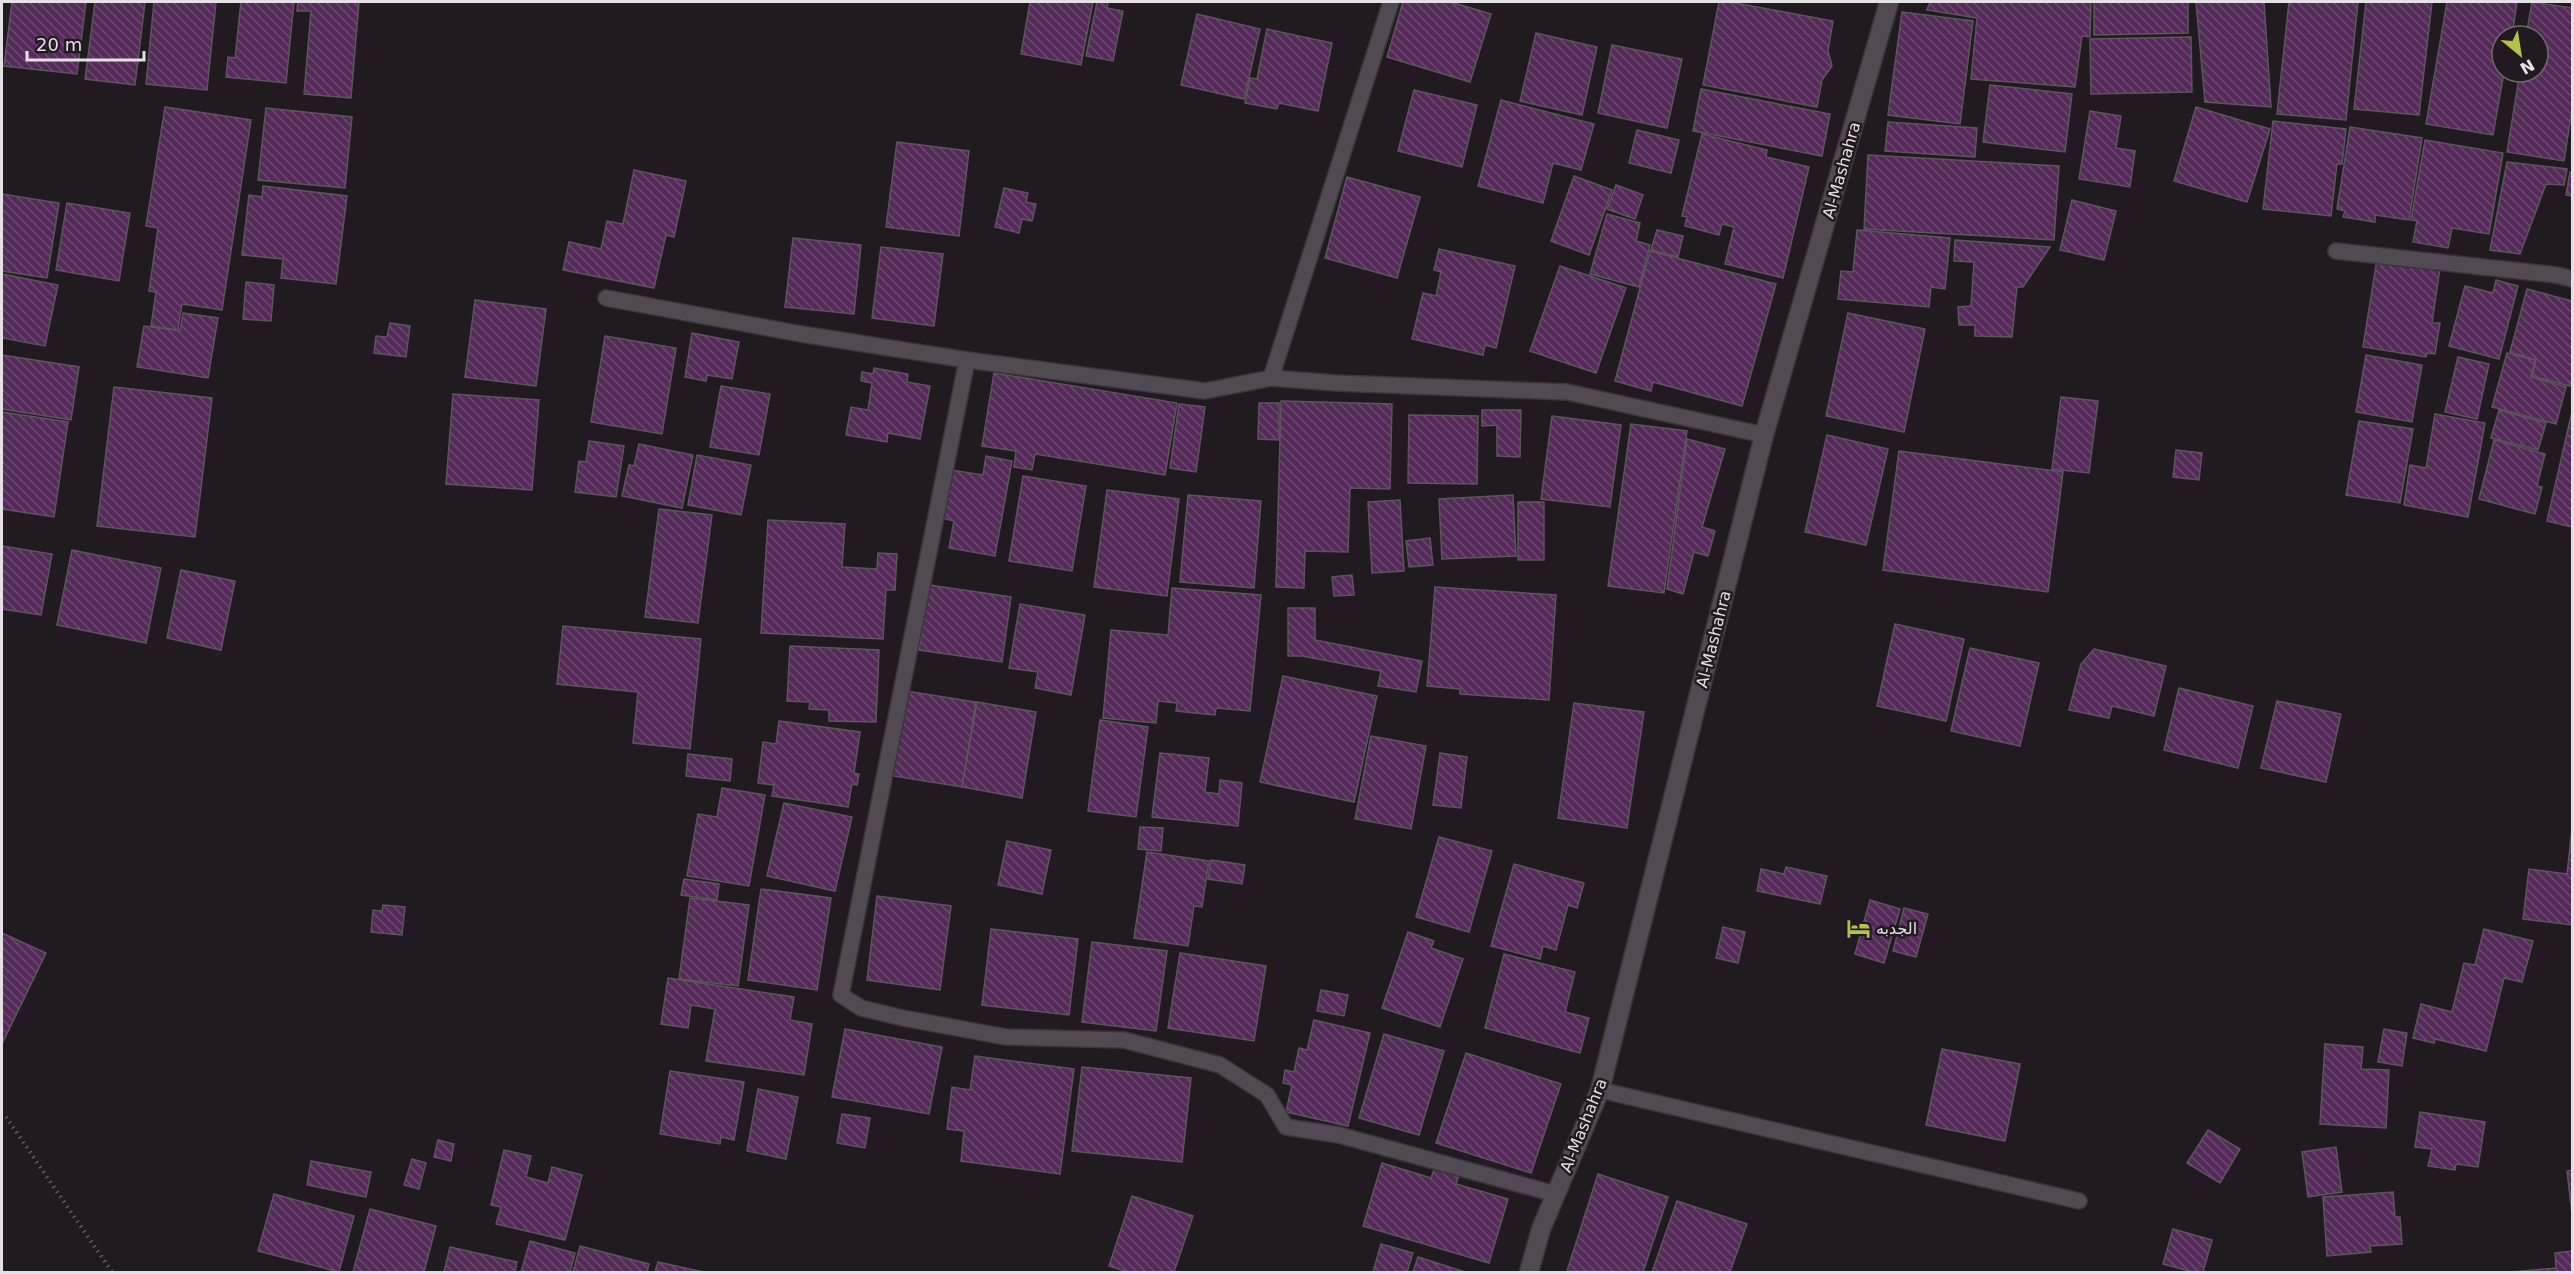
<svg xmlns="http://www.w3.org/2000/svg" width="2574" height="1274" viewBox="0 0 2574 1274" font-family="'DejaVu Sans','Noto Sans Arabic',sans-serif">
	<defs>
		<pattern id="building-back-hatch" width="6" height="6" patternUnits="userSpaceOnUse" patternTransform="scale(1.5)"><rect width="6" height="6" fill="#542a58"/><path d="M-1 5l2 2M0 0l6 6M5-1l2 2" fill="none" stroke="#6c4970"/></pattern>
	</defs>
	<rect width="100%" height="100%" fill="#211a21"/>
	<g fill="url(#building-back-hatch)" stroke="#5d555e" stroke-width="1.5">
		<path d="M12 2H86L77 74 4 66Z"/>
		<path d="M95 2H145L135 85 85 79Z"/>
		<path d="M154 2H216L207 90 146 84Z"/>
		<path d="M241 2H294L286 83 226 77 228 57 235 58Z"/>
		<path d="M298 2H359L351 98 304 94 311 11H297Z"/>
		<path d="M1030 2H1093L1081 65 1021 54Z"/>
		<path d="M1097 2H1108L1107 8 1123 11 1113 61 1086 56Z"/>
		<path d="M1403 2H1451L1491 14 1470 82 1387 57Z"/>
		<path d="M1719 2H1730L1833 21 1828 51 1832 66 1822 80 1817 107 1703 85Z"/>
		<path d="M1930 2H2091L2090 37 2082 36 2075 87 1971 79 1977 18 1927 10Z"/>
		<path d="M2094 2H2188V33L2094 35Z"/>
		<path d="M2196 2H2264L2271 107 2205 102Z"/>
		<path d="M2289 2H2358L2346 120 2277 114Z"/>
		<path d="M2366 2H2432L2419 115 2354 109Z"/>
		<path d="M2447 2H2517L2512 36H2502L2504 72 2493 135 2426 124Z"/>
		<path d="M2532 2 2572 8V109L2564 161 2507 152 2520 72H2538V36H2526Z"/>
		<path d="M1902 12 1973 21 1960 124 1888 115Z"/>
		<path d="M1197 14 1260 29 1244 99 1181 85Z"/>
		<path d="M1267 29 1332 43 1318 111 1279 103 1277 109 1245 103 1250 78 1257 79Z"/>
		<path d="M1536 33 1597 47 1582 115 1520 101Z"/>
		<path d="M2191 37 2192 92 2091 94 2090 39Z"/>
		<path d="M1612 45 1682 59 1667 128 1598 113Z"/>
		<path d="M1990 85 2072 94 2065 152 1983 142Z"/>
		<path d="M1701 89 1830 114 1822 156 1693 131Z"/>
		<path d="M1414 90 1477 105 1462 167 1398 151Z"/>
		<path d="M1501 100 1594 124 1581 170 1553 163 1543 203 1478 186Z"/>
		<path d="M165 107 251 120 222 310 182 304 178 330 151 326 156 292 149 291 158 228 146 226Z"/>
		<path d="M2196 107 2270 129 2247 202 2174 181Z"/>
		<path d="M266 108 352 117 345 188 258 180Z"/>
		<path d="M2090 111 2121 116 2116 148 2135 151 2130 187 2079 179Z"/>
		<path d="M2273 121 2346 129 2342 164H2337L2331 216 2263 209Z"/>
		<path d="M1888 122 1977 128 1975 157 1885 151Z"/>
		<path d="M2350 127 2422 138 2409 220 2375 215V222L2343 217 2345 211 2337 209Z"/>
		<path d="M1637 130 1679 140 1671 173 1629 163Z"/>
		<path d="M1702 134 1767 150 1766 157 1809 167 1783 278 1725 264 1734 227 1722 224 1719 235 1685 226 1687 217 1682 216Z"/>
		<path d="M2425 140 2503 153 2489 234 2452 228 2448 248 2413 242 2417 221 2411 220Z"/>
		<path d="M897 142 969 151 959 236 886 227Z"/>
		<path d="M1868 155 2059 166 2054 240 1864 229Z"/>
		<path d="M2507 162 2567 169 2564 185 2546 184 2520 254 2490 250Z"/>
		<path d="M634 170 686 181 674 237 666 235 654 288 563 270 569 242 601 249 607 221 623 224Z"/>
		<path d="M2570 172 2572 173V196L2566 195Z"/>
		<path d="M1574 176 1612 190 1589 255 1551 241Z"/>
		<path d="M1347 177 1420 197 1397 278 1325 258Z"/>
		<path d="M1616 185 1643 195 1635 219 1607 209Z"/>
		<path d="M263 186 347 196 336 284 281 278 283 259 242 255 249 195 262 197Z"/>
		<path d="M1004 188 1028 193 1026 202 1036 204 1032 221 1022 219 1019 233 995 227Z"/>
		<path d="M2 194 59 203 47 278 2 271Z"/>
		<path d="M2072 200 2116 211 2104 260 2060 250Z"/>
		<path d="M67 203 130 213 119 281 56 270Z"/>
		<path d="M1607 214 1640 223 1636 241 1650 245 1639 287 1590 274Z"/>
		<path d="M1657 230 1683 236 1678 257 1651 250Z"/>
		<path d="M1857 230 1950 238 1945 289 1931 287 1929 307 1838 299 1841 271 1853 272Z"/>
		<path d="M793 238 861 245 854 314 785 307Z"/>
		<path d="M1955 240 2050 247 2023 287H2017L2012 337 1975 336V325H1959L1958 307 1971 306 1974 262 1954 261Z"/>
		<path d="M881 247 943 254 934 326 872 318Z"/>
		<path d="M1439 249 1515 266 1496 348 1485 345 1483 355 1412 339 1423 293 1436 296 1441 272 1434 270Z"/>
		<path d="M1650 251 1776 284 1742 406 1653 382 1651 391 1615 381Z"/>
		<path d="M2377 259 2440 268 2432 323H2440L2435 354 2427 353 2426 357 2363 347Z"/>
		<path d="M1560 266 1626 288 1596 373 1530 351Z"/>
		<path d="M2 274 58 285 45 346 2 338Z"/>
		<path d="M2496 280 2518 286 2499 359 2449 346 2465 286 2493 293Z"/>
		<path d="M246 282 274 285 271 321 243 319Z"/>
		<path d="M2527 289 2572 301V378L2570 386 2532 376 2536 360 2510 352Z"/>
		<path d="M475 300 546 309 536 386 465 377Z"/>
		<path d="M183 313 218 318 208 378 137 367 144 326 180 331Z"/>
		<path d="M1848 313 1925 329 1904 432 1826 416Z"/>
		<path d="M390 323 410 326 406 357 374 353 376 336 387 337Z"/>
		<path d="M692 333 739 342 732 379 707 375 706 381 685 377Z"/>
		<path d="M605 336 676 348 662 434 591 422Z"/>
		<path d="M2507 353 2535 360 2531 377 2566 387 2556 424 2492 407Z"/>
		<path d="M2 355 79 367 71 420 2 409Z"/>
		<path d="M2366 355 2422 365 2412 422 2356 412Z"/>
		<path d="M2458 357 2489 364 2477 419 2445 412Z"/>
		<path d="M874 368 908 374 907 382 930 386 920 439 888 433 887 442 846 435 851 407 868 410 872 383 861 381 862 372 873 374Z"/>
		<path d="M994 373 1177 403 1165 475 1035 454 1032 470 1014 467 1016 451 982 446Z"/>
		<path d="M721 386 770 394 759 455 710 447Z"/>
		<path d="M114 387 212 398 195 537 97 526Z"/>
		<path d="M453 394 539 400 532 490 446 484Z"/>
		<path d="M2061 397 2098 401 2089 473 2052 469Z"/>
		<path d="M1281 401 1392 404 1390 489 1350 488 1348 552 1305 551 1304 588 1276 587Z"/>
		<path d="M1259 403H1279V440L1258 439Z"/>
		<path d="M1179 404 1205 407 1196 472 1170 468Z"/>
		<path d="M1482 410H1521L1520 457 1497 456V425L1482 426Z"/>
		<path d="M2499 410 2546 423 2538 450 2491 438Z"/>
		<path d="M2 412 68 422 54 517 2 509Z"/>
		<path d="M2435 414 2485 423 2468 517 2404 505 2410 465 2426 468Z"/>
		<path d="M1409 415 1478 416 1477 484 1408 483Z"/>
		<path d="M1552 416 1621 425 1610 507 1541 499Z"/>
		<path d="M2571 416 2572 417V527L2547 521Z"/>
		<path d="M2359 421 2413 429 2400 503 2346 495Z"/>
		<path d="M1631 424 1687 431 1664 593 1608 586Z"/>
		<path d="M1827 435 1888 449 1866 545 1805 532Z"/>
		<path d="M1687 439 1725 449 1702 527 1715 531 1708 556 1694 552 1683 594 1667 589Z"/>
		<path d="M2494 440 2545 454 2537 486 2542 487 2535 514 2479 499Z"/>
		<path d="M589 441 624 446 616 497 575 492 579 461 586 462Z"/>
		<path d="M639 444 693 455 682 508 622 496 629 465 634 466Z"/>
		<path d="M2176 450 2202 453 2199 480 2173 477Z"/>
		<path d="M1899 451 2063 472 2048 592 1883 570Z"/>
		<path d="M697 455 751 465 741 515 688 505Z"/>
		<path d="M986 456 1012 461 995 556 949 548 954 521 942 518 951 470 983 475Z"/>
		<path d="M1023 476 1086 486 1072 571 1009 561Z"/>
		<path d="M1107 490 1179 499 1167 596 1094 587Z"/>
		<path d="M1188 495 1261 501 1254 588 1180 582Z"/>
		<path d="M1513 495 1516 556 1442 559 1439 499Z"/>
		<path d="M1400 500 1404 571 1372 573 1368 502Z"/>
		<rect x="1518" y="502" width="26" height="58"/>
		<path d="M659 509 712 515 698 623 645 617Z"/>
		<path d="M768 520 845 524 842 567 877 569 878 553 897 554 895 590H886L883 639 761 633Z"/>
		<path d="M1430 538 1433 565 1409 567 1406 541Z"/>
		<path d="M2 546 52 554 41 615 2 609Z"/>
		<path d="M72 550 161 568 146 643 57 625Z"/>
		<path d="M181 570 235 581 221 650 167 638Z"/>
		<path d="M1352 575 1354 595 1334 596 1332 577Z"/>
		<path d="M929 585 1011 597 1002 662 919 650Z"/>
		<path d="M1435 587 1556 595 1549 700 1460 694V689L1427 686Z"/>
		<path d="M1172 588 1261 595 1250 711 1216 708 1215 715 1176 711 1177 703 1158 701 1156 723 1103 718 1111 630 1168 635Z"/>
		<path d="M1020 604 1085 615 1071 695 1035 688 1038 672 1009 668Z"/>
		<path d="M1288 608H1315V640L1422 661 1416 692 1378 686 1381 671 1302 656H1288Z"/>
		<path d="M1895 624 1964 639 1946 721 1877 706Z"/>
		<path d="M563 626 701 639 690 749 633 743 638 692 557 684Z"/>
		<path d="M790 646 879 650 876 722 829 721V710L809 709 810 702 787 701Z"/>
		<path d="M1970 648 2039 663 2020 746 1951 731Z"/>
		<path d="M2094 649 2166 666 2154 716 2112 706 2109 718 2069 710 2081 664Z"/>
		<path d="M1283 676 1377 696 1354 802 1260 782Z"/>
		<path d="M2179 688 2253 706 2238 768 2164 750Z"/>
		<path d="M906 691 976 702 962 787 893 776Z"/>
		<path d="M2277 701 2341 714 2326 782 2261 768Z"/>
		<path d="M977 702 1036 712 1022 798 962 787Z"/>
		<path d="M1574 703 1644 712 1627 828 1558 818Z"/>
		<path d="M1100 720 1148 727 1136 817 1088 811Z"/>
		<path d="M779 721 860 732 854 773 859 774 857 785 852 784 848 807 772 796 774 785 758 783 763 742 776 744Z"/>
		<path d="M1371 736 1426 746 1411 829 1355 819Z"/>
		<path d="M1160 753 1209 758 1205 792 1219 794 1220 780 1242 783 1238 826 1152 817Z"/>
		<path d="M1440 753 1467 757 1461 808 1433 805Z"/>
		<path d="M688 754 732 759 730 781 686 776Z"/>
		<path d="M722 788 765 795 749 886 687 876 698 814 717 817Z"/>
		<path d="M784 803 852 817 835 891 767 876Z"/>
		<path d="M1140 827 1163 828 1161 851 1138 849Z"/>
		<path d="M2572 828V925L2523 919 2529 869 2567 874Z"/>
		<path d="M1439 837 1492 851 1469 932 1416 917Z"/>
		<path d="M1007 841 1051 850 1042 894 998 885Z"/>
		<path d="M1147 852 1209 861 1202 907 1194 906 1188 946 1134 938Z"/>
		<path d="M1211 860 1245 865 1242 884 1208 879Z"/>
		<path d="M1514 864 1584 883 1577 908 1568 905 1556 950 1543 946 1540 959 1491 946Z"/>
		<path d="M1786 867 1827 876 1820 904 1757 891 1761 869 1784 874Z"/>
		<path d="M684 879 719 884 717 900 681 895Z"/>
		<path d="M761 889 831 898 817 990 748 980Z"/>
		<path d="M877 896 951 906 940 990 867 980Z"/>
		<path d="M690 898 749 905 738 986 679 979Z"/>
		<path d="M1870 900 1900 909 1884 963 1855 954Z"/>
		<path d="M383 905 405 907 402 935 371 932 373 910 382 911Z"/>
		<path d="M1904 908 1928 914 1916 957 1893 951Z"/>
		<path d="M1723 927 1745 932 1738 963 1716 958Z"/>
		<path d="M991 929 1078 939 1069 1015 982 1005Z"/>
		<path d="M2484 929 2533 941 2522 982 2504 978 2486 1051 2435 1039 2434 1043 2413 1038 2421 1004 2452 1012 2464 963 2475 965Z"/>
		<path d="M1408 932 1434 941 1431 948 1463 959 1440 1027 1382 1008Z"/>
		<path d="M2 933 46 953 2 1044Z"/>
		<path d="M1092 942 1167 951 1156 1031 1082 1022Z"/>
		<path d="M1180 953 1266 966 1254 1041 1168 1028Z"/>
		<path d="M1504 954 1575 972 1565 1012 1589 1018 1580 1053 1485 1028Z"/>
		<path d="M668 978 794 997 790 1020 812 1024 804 1075 706 1061 715 1009 691 1005 688 1028 661 1024Z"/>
		<path d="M1321 990 1348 995 1344 1016 1317 1011Z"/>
		<path d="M1314 1020 1370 1033 1348 1126 1286 1112 1292 1085 1283 1083 1285 1070 1294 1072 1299 1048 1307 1050Z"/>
		<path d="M845 1029 942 1047 929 1114 832 1097Z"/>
		<path d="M2384 1029 2407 1033 2402 1066 2378 1062Z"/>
		<path d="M1384 1034 1444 1051 1419 1135 1359 1118Z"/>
		<path d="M2325 1044 2363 1047 2361 1069 2389 1070 2386 1128 2320 1124Z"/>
		<path d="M1942 1049 2020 1064 2005 1141 1926 1125Z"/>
		<path d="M1466 1053 1561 1084 1531 1173 1436 1143Z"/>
		<path d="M975 1056 1074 1069 1060 1174 961 1161 964 1131 947 1129 952 1087 970 1090Z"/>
		<path d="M1082 1067 1191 1078 1182 1162 1072 1151Z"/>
		<path d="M670 1071 744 1082 734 1140 721 1137 720 1144 660 1134Z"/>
		<path d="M758 1089 798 1097 786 1159 747 1151Z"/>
		<path d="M2420 1112 2485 1122 2478 1167 2456 1164 2455 1170 2428 1166 2432 1149 2415 1147Z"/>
		<path d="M842 1114 870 1118 865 1148 837 1143Z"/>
		<path d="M2208 1130 2240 1149 2220 1183 2187 1163Z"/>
		<path d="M438 1140 454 1144 451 1161 434 1157Z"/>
		<path d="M2336 1147 2342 1192 2308 1197 2302 1152Z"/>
		<path d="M504 1150 531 1156 526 1177 548 1183 552 1167 582 1175 565 1240 496 1224 501 1207 491 1205Z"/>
		<path d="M412 1159 426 1163 419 1189 404 1185Z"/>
		<path d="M311 1161 371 1172 366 1197 307 1185Z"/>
		<path d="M1382 1163 1431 1178 1435 1167 1459 1174 1456 1184 1508 1199 1489 1263 1363 1226Z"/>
		<path d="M2572 1170V1214L2567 1171Z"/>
		<path d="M1598 1174 1668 1197 1643 1272 1567 1271Z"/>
		<path d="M2393 1192 2395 1217H2400L2402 1244 2370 1246 2371 1252 2327 1256 2323 1197Z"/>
		<path d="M274 1194 354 1216 339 1272 258 1251Z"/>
		<path d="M1132 1196 1193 1216 1174 1272H1128L1109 1266Z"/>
		<path d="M1677 1201 1747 1224 1730 1272H1652Z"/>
		<path d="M370 1209 436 1226 424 1272H353Z"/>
		<path d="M2173 1229 2212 1240 2203 1272H2193L2163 1264Z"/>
		<path d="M530 1241 575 1253 570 1272H521Z"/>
		<path d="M1381 1244 1413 1253 1407 1272H1373Z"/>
		<path d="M580 1246 649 1264 647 1272H573Z"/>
		<path d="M450 1247 517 1262 515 1272H444Z"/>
		<path d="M2572 1251V1272H2511L2556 1268 2555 1253Z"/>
		<path d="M1418 1257 1465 1272H1413Z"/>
		<path d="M658 1262 703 1272H655Z"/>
	</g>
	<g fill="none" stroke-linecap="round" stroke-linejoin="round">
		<defs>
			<g id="lane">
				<path d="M2336 251 2557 275 2572 279"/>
				<path d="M606 298 801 334 967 360 1205 391 1271 378 1336 383 1567 392 1764 435"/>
				<path d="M967 360 841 995 861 1008 903 1018 1006 1037 1124 1040 1220 1065 1267 1095 1286 1127 1339 1135 1555 1194"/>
				<path d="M1271 378 1391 2"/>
				<path d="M1600 1090 2079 1201"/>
			</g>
			<path id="street" d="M1529 1272 1541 1229 1600 1090 1764 435 1889 2"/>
		</defs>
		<use href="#lane" stroke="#3a353b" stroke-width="18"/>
		<use href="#street" stroke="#3a353b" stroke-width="21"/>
		<path stroke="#615b61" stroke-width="4" stroke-dasharray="1.5 4.5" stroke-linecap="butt" d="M6 1117 112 1272"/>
		<use href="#lane" stroke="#524a53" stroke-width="15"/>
		<use href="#street" stroke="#524a53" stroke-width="18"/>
	</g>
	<defs>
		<symbol id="hotel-bare" viewBox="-9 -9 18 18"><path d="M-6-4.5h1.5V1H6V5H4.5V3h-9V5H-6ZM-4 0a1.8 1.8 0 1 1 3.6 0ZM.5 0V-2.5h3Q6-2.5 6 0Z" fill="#b6c148" stroke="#211a21" stroke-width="2.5" paint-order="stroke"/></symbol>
	</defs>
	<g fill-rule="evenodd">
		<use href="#hotel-bare" x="1842" y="912" width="33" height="33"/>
	</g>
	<g text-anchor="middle" stroke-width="5" stroke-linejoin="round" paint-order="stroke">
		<g font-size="16" fill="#e5e0e5" stroke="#211a21">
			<text transform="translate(1841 170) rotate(-74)" y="6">Al-Mashahra</text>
			<text transform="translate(1713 639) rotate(-76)" y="6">Al-Mashahra</text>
			<text transform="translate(1583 1125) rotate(-68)" y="6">Al-Mashahra</text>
		</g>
		<g font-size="16" fill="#e5e0e5" stroke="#211a21" text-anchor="start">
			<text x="1876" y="934">الجدبه</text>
		</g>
	</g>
	<rect width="2574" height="1274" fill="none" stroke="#e5e0e5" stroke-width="6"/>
	<g transform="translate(2520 54) rotate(150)"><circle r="28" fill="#211a21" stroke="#6f696f" stroke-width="1.5"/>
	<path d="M0-4.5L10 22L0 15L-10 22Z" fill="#b6c148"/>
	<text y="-9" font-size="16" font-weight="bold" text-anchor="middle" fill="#e5e0e5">N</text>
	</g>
	<path d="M27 51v9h117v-9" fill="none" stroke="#e5e0e5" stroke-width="3"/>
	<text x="36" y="51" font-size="18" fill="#e5e0e5" stroke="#211a21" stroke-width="4.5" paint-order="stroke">20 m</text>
</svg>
